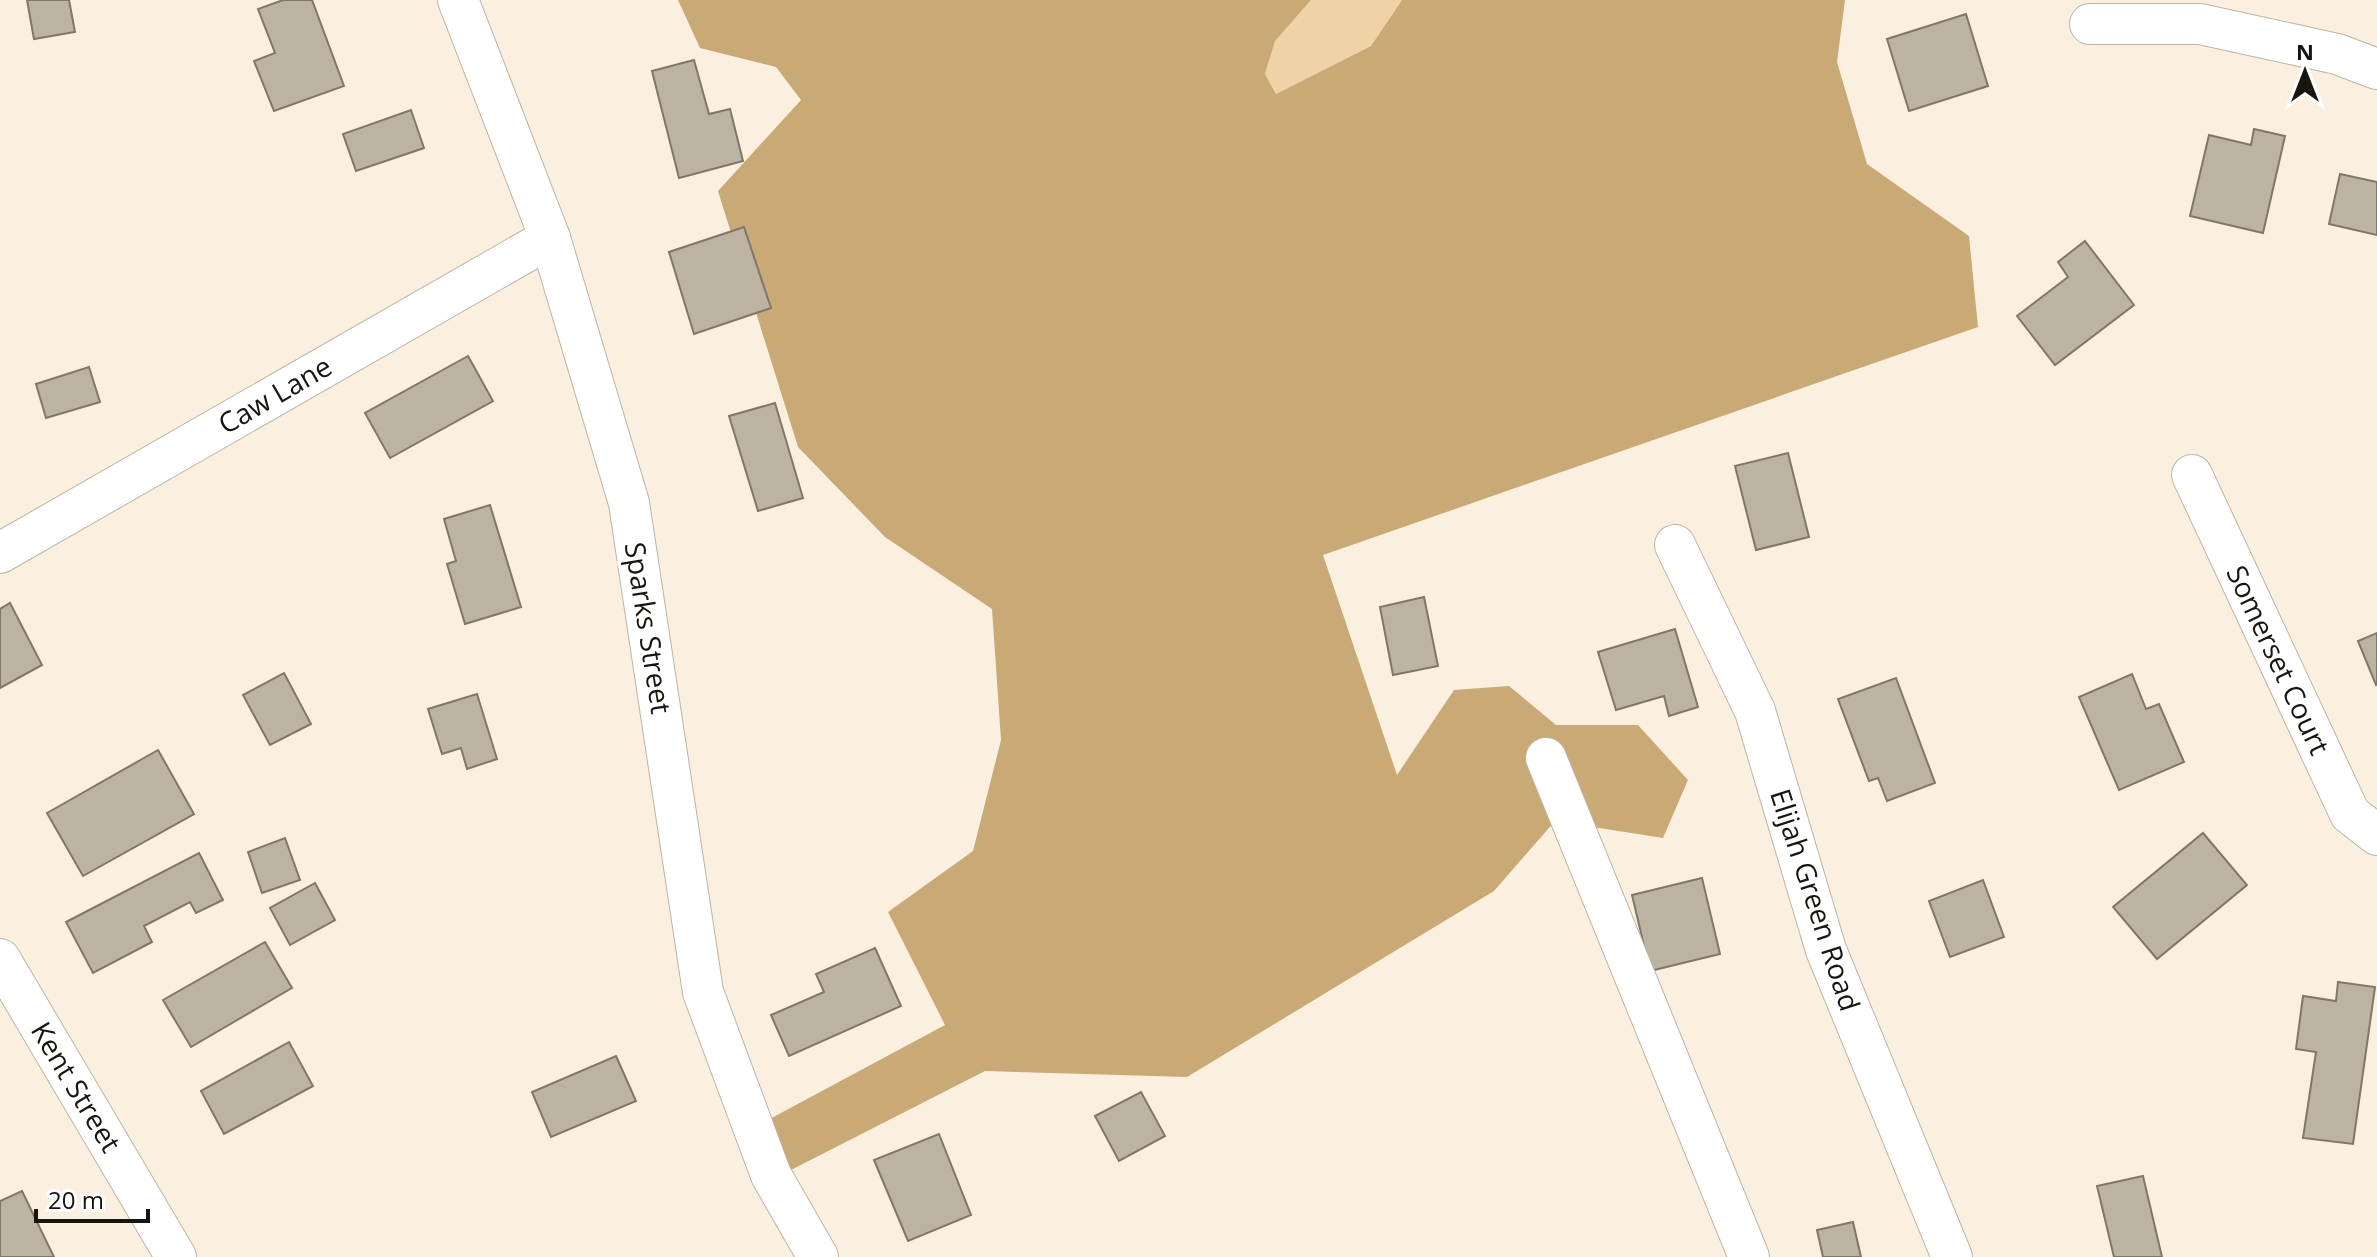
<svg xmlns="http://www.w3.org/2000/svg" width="2377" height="1257" viewBox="0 0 2377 1257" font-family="'Open Sans',sans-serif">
	<rect width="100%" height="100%" fill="#fbf0df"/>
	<path fill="#efd2a5" d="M1311 0H1402L1371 46 1276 94 1265 74 1275 40Z"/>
	<path fill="#c9a976" d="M678 0H1311L1275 41 1265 74 1276 94 1371 46 1402 0H1845L1837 62 1867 164 1969 236 1978 327 1323 555 1397 775 1454 690 1509 686 1556 725H1638L1688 780 1663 838 1555 821 1494 891 1187 1077 985 1071 789 1171 766 1121 945 1025 888 912 973 851 1001 740 992 609 885 537 798 447 718 191 801 100 776 67 700 48Z"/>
	<g fill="#bdb3a3" stroke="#817768" stroke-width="2">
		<path d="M27 0H69L75 32 34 39Z"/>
		<path d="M283 0H312L344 86 274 111 254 61 275 53 258 9Z"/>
		<path d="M1966 14 1988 86 1909 111 1887 39Z"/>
		<path d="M694 60 709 114 730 109 743 161 679 178 652 71Z"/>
		<path d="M411 110 424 148 356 171 343 134Z"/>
		<path d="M2254 129 2285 136 2263 233 2190 216 2209 135 2251 145Z"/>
		<path d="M2340 174 2377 182V235L2329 224Z"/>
		<path d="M744 227 771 308 694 334 669 252Z"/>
		<path d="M2085 241 2134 305 2055 365 2017 316 2068 277 2058 262Z"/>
		<path d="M468 356 493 401 390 458 365 413Z"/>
		<path d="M89 367 100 402 46 418 36 384Z"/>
		<path d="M775 403 803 498 758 511 729 416Z"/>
		<path d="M1788 453 1809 537 1756 550 1735 466Z"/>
		<path d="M490 505 521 607 465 624 447 564 456 561 444 519Z"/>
		<path d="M1424 597 1438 666 1393 675 1380 607Z"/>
		<path d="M10 603 42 665 0 688V609Z"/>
		<path d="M1675 629 1698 707 1669 716 1664 696 1616 710 1598 652Z"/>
		<path d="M2377 633V684L2376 685 2358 641Z"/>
		<path d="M284 673 311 724 270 745 243 695Z"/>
		<path d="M2132 674 2146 709 2159 704 2184 762 2119 790 2079 697Z"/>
		<path d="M1896 678 1935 783 1887 801 1878 778 1869 781 1838 699Z"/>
		<path d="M477 694 497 759 467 769 461 748 442 754 428 709Z"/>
		<path d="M158 750 194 814 83 876 47 813Z"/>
		<path d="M2203 833 2247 885 2157 959 2113 907Z"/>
		<path d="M285 838 300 880 262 893 248 852Z"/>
		<path d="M199 853 223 900 196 913 190 902 144 926 152 942 93 973 66 922Z"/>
		<path d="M1702 878 1720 954 1650 971 1632 895Z"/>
		<path d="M1983 880 2004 937 1950 957 1929 901Z"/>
		<path d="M315 883 335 920 290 945 270 908Z"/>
		<path d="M265 942 292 988 191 1047 163 1000Z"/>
		<path d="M875 948 901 1006 789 1056 771 1015 824 992 816 974Z"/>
		<path d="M2338 982 2375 987 2353 1144 2303 1138 2316 1052 2296 1049 2303 996 2336 1001Z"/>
		<path d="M289 1042 313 1086 224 1134 201 1091Z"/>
		<path d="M616 1056 636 1101 551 1137 532 1092Z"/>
		<path d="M1141 1092 1165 1136 1119 1161 1095 1116Z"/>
		<path d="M939 1134 971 1215 908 1241 874 1160Z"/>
		<path d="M2143 1176 2162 1257H2114L2097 1186Z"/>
		<path d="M22 1191 54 1257H0V1201Z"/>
		<path d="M1853 1222 1861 1257H1823L1817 1230Z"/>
	</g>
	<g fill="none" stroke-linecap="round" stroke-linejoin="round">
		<defs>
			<g id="street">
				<path d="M458 0 550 238 629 503 703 992 771 1175 818 1257"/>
				<path d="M2090 24H2200L2337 54 2377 69"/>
				<path d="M2192 475 2350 814 2377 835"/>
				<path d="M1675 545 1755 711 1826 950 1952 1257"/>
				<path d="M0 553 550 238"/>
				<path d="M1546 758 1749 1257"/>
				<path d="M0 959 176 1257"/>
			</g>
		</defs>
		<use href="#street" stroke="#beb4a3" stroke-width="42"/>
		<use href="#street" stroke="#fff" stroke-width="40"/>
	</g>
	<g text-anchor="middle" stroke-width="7" stroke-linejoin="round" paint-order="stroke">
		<g font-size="28" fill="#18140e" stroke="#fff">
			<text transform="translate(275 395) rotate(-30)" y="10">Caw Lane</text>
			<text transform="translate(648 628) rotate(81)" y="10">Sparks Street</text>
			<text transform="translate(2278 660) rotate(65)" y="10">Somerset Court</text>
			<text transform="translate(1815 900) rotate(72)" y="10">Elijah Green Road</text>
			<text transform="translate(76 1087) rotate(59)" y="10">Kent Street</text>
		</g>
	</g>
	<g transform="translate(2305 72)" stroke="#ffffff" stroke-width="6" paint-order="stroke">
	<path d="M0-6L14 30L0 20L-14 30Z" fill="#18140e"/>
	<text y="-12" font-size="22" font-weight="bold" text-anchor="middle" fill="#18140e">N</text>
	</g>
	<path d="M36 1209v12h112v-12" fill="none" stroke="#18140e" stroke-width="4"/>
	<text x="48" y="1209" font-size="24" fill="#18140e" stroke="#ffffff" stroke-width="6" paint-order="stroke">20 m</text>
</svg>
